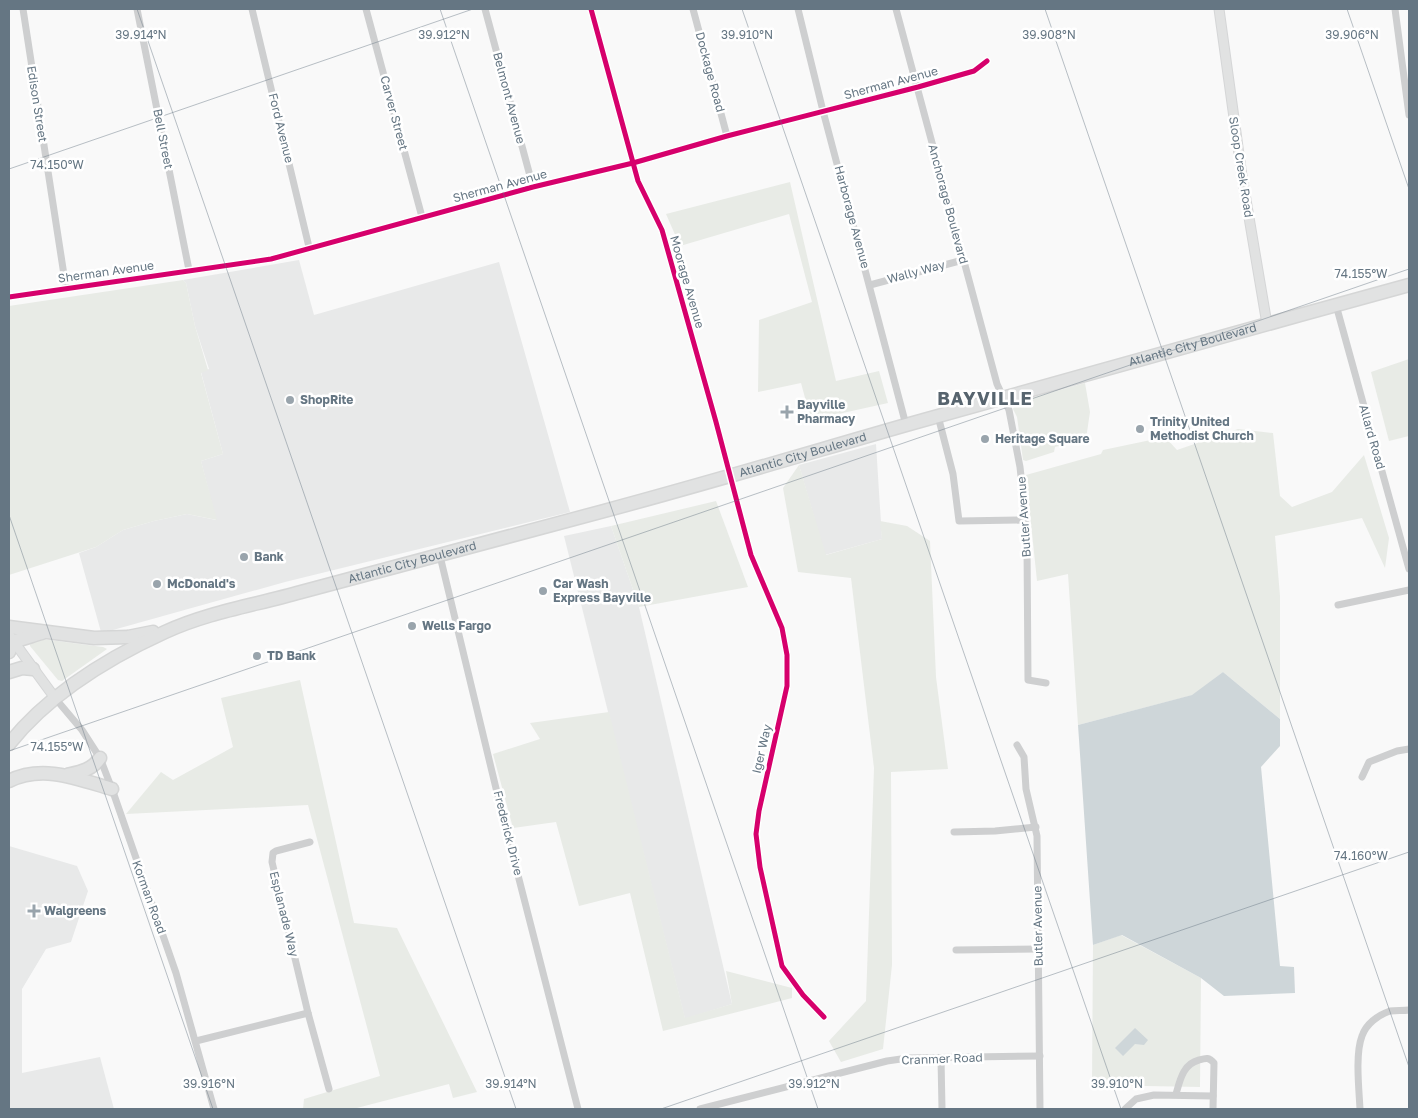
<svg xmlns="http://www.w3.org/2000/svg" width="1418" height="1118" viewBox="0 0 1418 1118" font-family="'Golos Text',sans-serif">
	<rect width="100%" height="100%" fill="#f9f9f9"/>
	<g fill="#e8e9e9">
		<path d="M299 260 314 315 499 262 570 512 285 582 113 630 101 632 79 553 96 547 123 530 154 521 187 514 216 520 201 461 223 454 201 372 209 369 195 326 186 283 183 280Z"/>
		<path d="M876 444 882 539 825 555 799 465Z"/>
		<path d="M611 526 639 607 732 1004 685 1019 564 536Z"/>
		<path d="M9 846 77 866 88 891 71 942 46 949 22 989V1073L100 1057 114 1109H9Z"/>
	</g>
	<g fill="#e8ebe6">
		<path d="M790 182 836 381 879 371 888 403 811 420 801 383 758 392 759 320 812 302 789 214 680 246 666 214Z"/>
		<path d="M183 280 186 283 195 326 208 370 201 373 223 454 201 461 217 520 187 514 154 521 123 530 96 547 9 575V306Z"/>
		<path d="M1409 359V436L1389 441 1371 372Z"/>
		<path d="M1085 383 1090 412 1086 439 1055 447 1054 452 1026 461 1023 460 1017 417 1013 409 1016 402Z"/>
		<path d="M1238 429 1273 433 1280 496 1292 507 1332 492 1364 455 1389 538 1385 568 1362 518 1275 536 1280 596V719L1223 672 1193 695 1078 725 1068 574 1037 581 1026 475 1101 454 1103 450 1165 437 1177 450Z"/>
		<path d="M799 465 826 555 882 539 880 521 907 526 930 541 936 677 948 769 891 772 892 965 883 1049 841 1062 829 1041 866 1001 874 768 851 578 798 572 783 488Z"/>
		<path d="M716 501 748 587 639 607 611 526Z"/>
		<path d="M42 639 103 647 107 649 62 681 58 680 30 646V643Z"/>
		<path d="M300 680 354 923 397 928 477 1092 453 1098 449 1084 353 1109H303L304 1099 380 1076 308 805 126 814 161 772 173 780 233 747 221 698Z"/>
		<path d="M609 712 685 1018 732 1004 726 971 792 988V998L663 1031 630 893 579 906 556 822 513 828 493 754 540 739 530 723Z"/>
		<path d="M1121 935 1201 978 1200 1087 1092 1085 1093 945Z"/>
	</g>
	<g fill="#ced6d9">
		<path d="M1223 672 1280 719V746L1261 767 1280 966 1294 967 1295 993 1224 996 1201 978 1122 935 1093 945 1078 725 1192 695Z"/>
		<path d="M1135 1028 1148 1040 1144 1045 1135 1044 1123 1056 1115 1048Z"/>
	</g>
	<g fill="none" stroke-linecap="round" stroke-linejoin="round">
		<defs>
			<g id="secondary">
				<path d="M1219 9 1242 176 1267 324"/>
				<path d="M9 635 55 698"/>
			</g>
			<g id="highway">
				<path d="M9 627 94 638 128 637 153 632"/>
				<path d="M9 652 13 641C24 640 32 635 42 633"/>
				<path d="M9 672 22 668 33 669"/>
				<path id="s1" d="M9 744C49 694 108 658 165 632 208 612 256 605 301 592 402 565 503 538 604 511 705 484 805 454 906 425 1073 378 1241 331 1409 285"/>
				<path d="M67 775C80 772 92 770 100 758"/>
				<path d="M9 781C43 764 78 779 112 789"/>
			</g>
		</defs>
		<use href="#secondary" stroke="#d5d6d7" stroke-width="11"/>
		<use href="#highway" stroke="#d5d6d6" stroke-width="15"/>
		<g stroke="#cecfd0" stroke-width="7">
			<path d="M23 9 66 288"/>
			<path d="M137 9 189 270"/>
			<path d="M252 9 309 247"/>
			<path d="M366 9 422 217"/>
			<path d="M485 9 533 187"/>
			<path d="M591 9 638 181 662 230 716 422 751 555 782 628 787 655V686L759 811 756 834 760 867 782 966 803 995 824 1017"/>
			<path d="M693 9 727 136"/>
			<path d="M798 9 823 111 906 425"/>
			<path d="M896 9 997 384 1009 410 1020 467 1024 504 1027 546 1028 680 1046 683"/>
			<path d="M1395 9 1409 115"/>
			<path d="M870 285 963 260"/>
			<path d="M9 297 271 259 533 187 633 163 727 136 918 87 974 71 987 61"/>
			<path d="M1336 305 1409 569"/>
			<path d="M938 416 953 474 959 521 1025 520"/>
			<path d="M440 556 501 809 578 1109"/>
			<path d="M1338 605 1409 590"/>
			<path d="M55 698 82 730 100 758 112 789 176 973 214 1109"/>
			<path d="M1017 745 1024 757 1026 789 1037 836 1040 1109"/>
			<path d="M1362 777 1369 762 1397 751 1409 749"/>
			<path d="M954 832 995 831 1036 827"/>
			<path d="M310 842 276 851 273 853 272 862 308 1013 329 1089"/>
			<path d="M956 950 1038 949"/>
			<path d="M196 1041 308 1013"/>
			<path d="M941 1058 942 1109"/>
			<path d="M1176 1094C1180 1080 1183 1064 1199 1060 1206 1058 1209 1057 1214 1063L1213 1109"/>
			<path d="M700 1109 887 1061 908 1058 1040 1056"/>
			<path d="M1125 1109 1136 1099 1154 1095 1213 1096"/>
			<path d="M1360 1109C1359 1089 1355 1054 1362 1036 1366 1024 1378 1015 1390 1011 1396 1010 1403 1011 1409 1010"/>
		</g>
		<use href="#secondary" stroke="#e1e2e2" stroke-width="9"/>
		<use href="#highway" stroke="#e1e2e2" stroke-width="12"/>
		<defs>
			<g id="cycleway">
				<path d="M591 9 638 181 662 230 716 422 751 555 782 628 787 655V686L759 811 756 834 760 867 782 966 803 995 824 1017"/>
				<path d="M9 297 271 259 533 187 633 163 727 136 918 87 974 71 987 61"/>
			</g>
		</defs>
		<use href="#cycleway" stroke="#fff" stroke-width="8"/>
		<use href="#cycleway" stroke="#d6006c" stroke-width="5"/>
	</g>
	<path fill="none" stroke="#657683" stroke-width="1" stroke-opacity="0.45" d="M137 9 516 1109M440 9 818 1109M742 9 1121 1109M1045 9 1409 1067M1347 9 1409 189M9 169 473 9M9 515 213 1109M9 751 1409 269M661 1109 1409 852"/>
	<g fill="#99a4ac" stroke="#fff" stroke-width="2">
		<circle cx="290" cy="400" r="5"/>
		<path d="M784.5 404.5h5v5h5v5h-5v5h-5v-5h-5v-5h5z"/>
		<circle cx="1140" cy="429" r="5"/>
		<circle cx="985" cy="439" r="5"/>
		<circle cx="244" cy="557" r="5"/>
		<circle cx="157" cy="584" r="5"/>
		<circle cx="543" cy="591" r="5"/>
		<circle cx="412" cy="626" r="5"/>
		<circle cx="257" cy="656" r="5"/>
		<path d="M31.5 903.5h5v5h5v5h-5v5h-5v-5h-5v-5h5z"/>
	</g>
	<g text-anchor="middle" stroke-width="5" stroke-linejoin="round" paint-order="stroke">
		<g font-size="12" fill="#657683" stroke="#fff">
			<text transform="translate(710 72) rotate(75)" y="4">Dockage Road</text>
			<text transform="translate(891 83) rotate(-15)" y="4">Sherman Avenue</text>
			<text transform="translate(509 98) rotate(75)" y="4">Belmont Avenue</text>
			<text transform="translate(37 104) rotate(81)" y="4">Edison Street</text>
			<text transform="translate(394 113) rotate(75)" y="4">Carver Street</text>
			<text transform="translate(281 128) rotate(76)" y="4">Ford Avenue</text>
			<text transform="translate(163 139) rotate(79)" y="4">Bell Street</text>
			<text transform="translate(1241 167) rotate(81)" y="4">Sloop Creek Road</text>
			<text transform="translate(500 186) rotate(-15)" y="4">Sherman Avenue</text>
			<text transform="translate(948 204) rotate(75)" y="4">Anchorage Boulevard</text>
			<text transform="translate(852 217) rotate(75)" y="4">Harborage Avenue</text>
			<text transform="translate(106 272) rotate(-8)" y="4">Sherman Avenue</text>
			<text transform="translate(916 272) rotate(-15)" y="4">Wally Way</text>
			<text transform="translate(687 282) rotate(74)" y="4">Moorage Avenue</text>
			<text dy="4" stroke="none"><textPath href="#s1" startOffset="1261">Atlantic City Boulevard</textPath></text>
			<text transform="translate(1372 437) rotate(74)" y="4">Allard Road</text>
			<text dy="4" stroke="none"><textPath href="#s1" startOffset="856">Atlantic City Boulevard</textPath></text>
			<text transform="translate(1024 517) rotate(-94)" y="4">Butler Avenue</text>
			<text dy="4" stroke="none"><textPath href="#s1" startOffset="451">Atlantic City Boulevard</textPath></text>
			<text transform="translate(762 749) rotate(-77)" y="4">Iger Way</text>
			<text transform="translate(508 833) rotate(76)" y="4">Frederick Drive</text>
			<text transform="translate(149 897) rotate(70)" y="4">Korman Road</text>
			<text transform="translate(284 914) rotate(76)" y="4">Esplanade Way</text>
			<text transform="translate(1038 926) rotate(-91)" y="4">Butler Avenue</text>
			<text transform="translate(942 1059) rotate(-2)" y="4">Cranmer Road</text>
		</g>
		<g font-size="12" font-weight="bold" fill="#657683" stroke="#fff" text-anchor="start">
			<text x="300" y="404">ShopRite</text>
			<text x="797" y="409">Bayville<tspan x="797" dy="14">Pharmacy</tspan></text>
			<text x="1150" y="426">Trinity United<tspan x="1150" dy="14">Methodist Church</tspan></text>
			<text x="995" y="443">Heritage Square</text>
			<text x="254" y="561">Bank</text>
			<text x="167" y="588">McDonald's</text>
			<text x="553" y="588">Car Wash<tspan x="553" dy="14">Express Bayville</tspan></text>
			<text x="422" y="630">Wells Fargo</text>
			<text x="267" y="660">TD Bank</text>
			<text x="44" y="915">Walgreens</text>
		</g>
		<g font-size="18" font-weight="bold" letter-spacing="1" fill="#57646e" stroke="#fff">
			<text x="985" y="405">BAYVILLE</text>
		</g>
	</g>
	<g font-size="12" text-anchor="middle" fill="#657683" stroke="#fff" stroke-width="5" stroke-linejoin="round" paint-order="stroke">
		<text x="1352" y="39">39.906°N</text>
		<text x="141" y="39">39.914°N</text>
		<text x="444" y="39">39.912°N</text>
		<text x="747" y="39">39.910°N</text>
		<text x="1049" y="39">39.908°N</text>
		<text x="57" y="169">74.150°W</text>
		<text x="1361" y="278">74.155°W</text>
		<text x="57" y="751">74.155°W</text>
		<text x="1361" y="860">74.160°W</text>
		<text x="209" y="1088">39.916°N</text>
		<text x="511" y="1088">39.914°N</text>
		<text x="814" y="1088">39.912°N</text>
		<text x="1117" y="1088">39.910°N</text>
	</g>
	<rect width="1418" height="1118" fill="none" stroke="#657683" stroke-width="20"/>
</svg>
